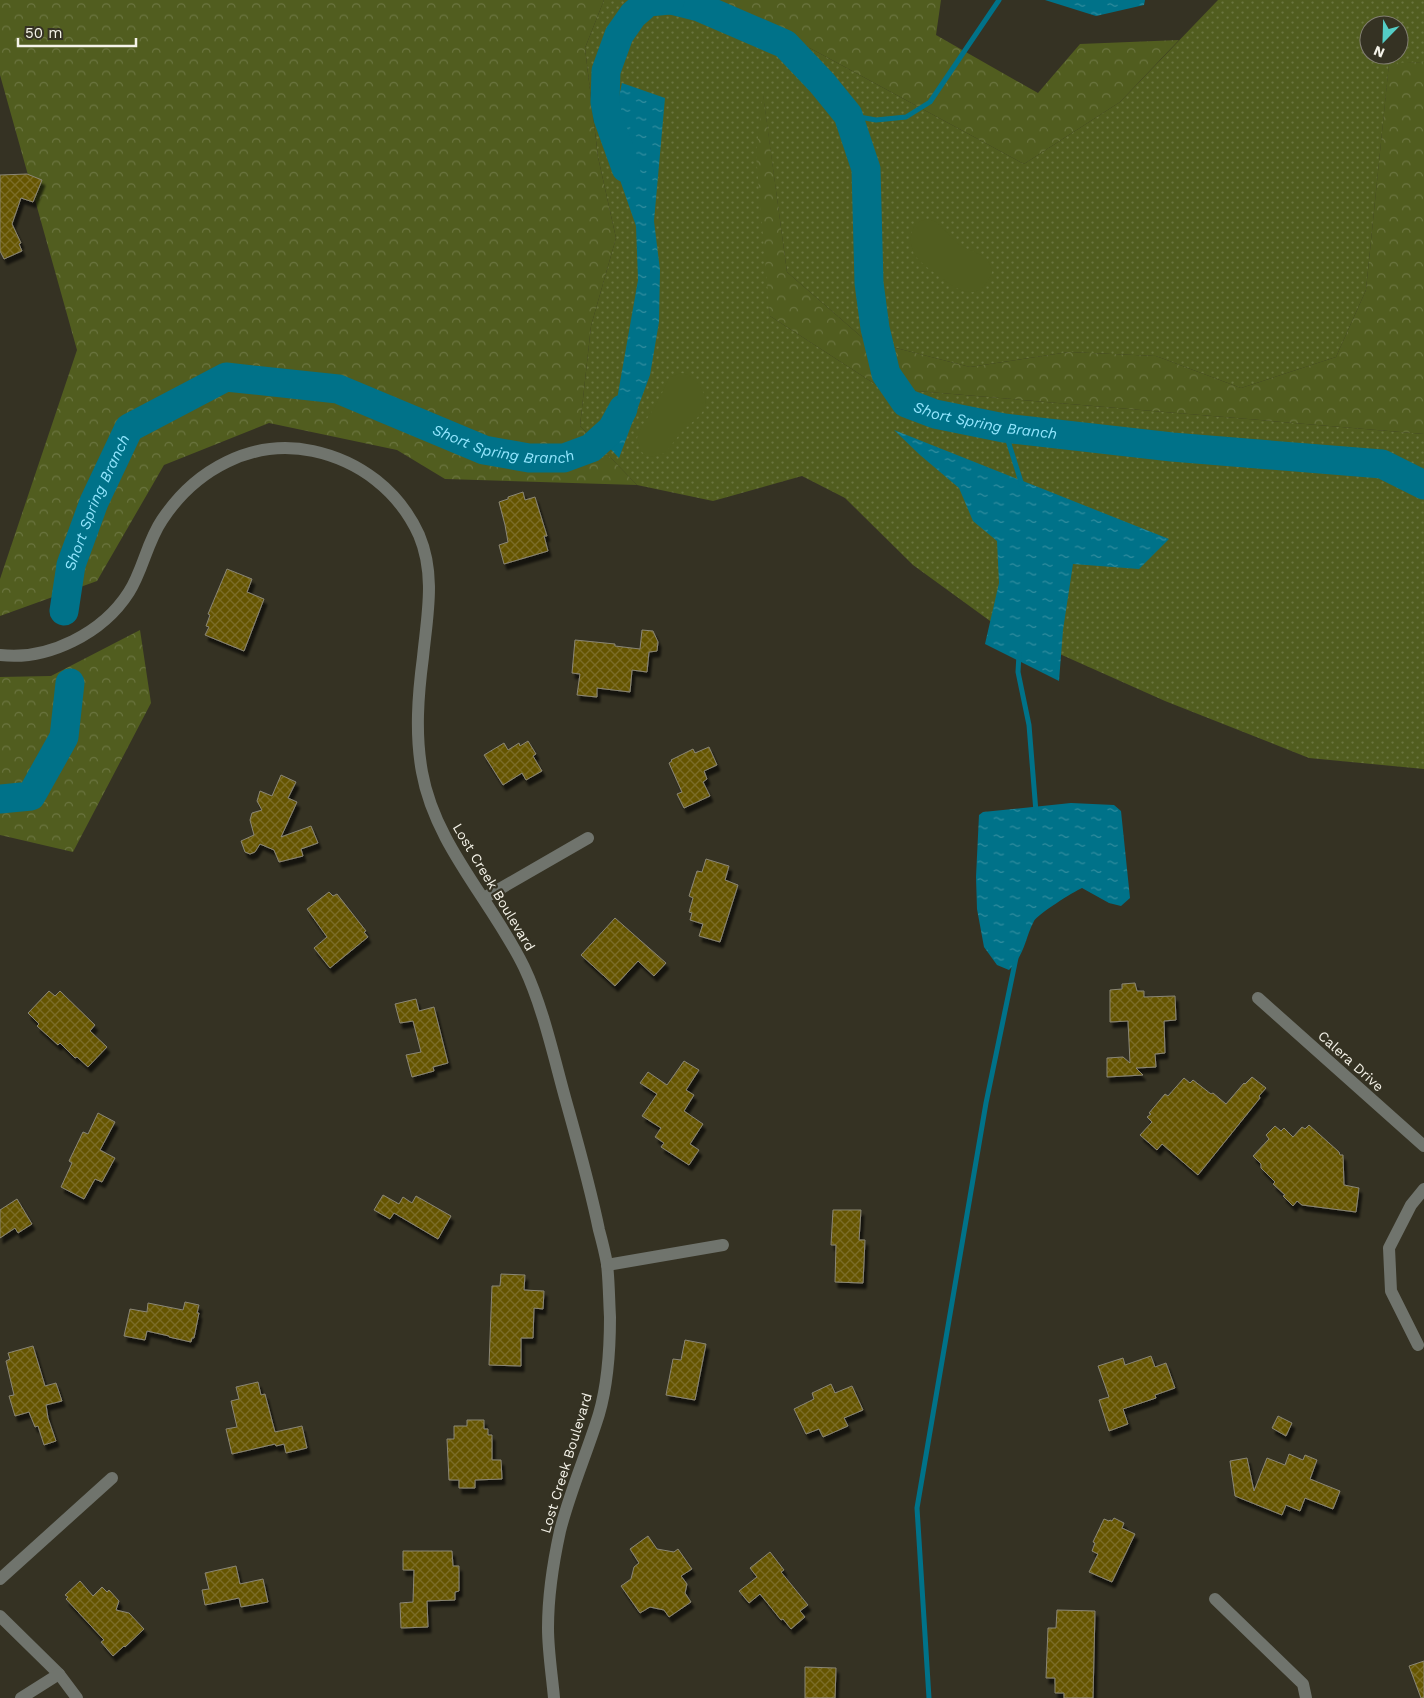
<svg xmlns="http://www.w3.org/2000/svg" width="1424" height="1698" viewBox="0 0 1424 1698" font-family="'Work Sans',sans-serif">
	<defs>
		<pattern id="grass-dots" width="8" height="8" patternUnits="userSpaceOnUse" patternTransform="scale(1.25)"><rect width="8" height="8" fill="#515d1f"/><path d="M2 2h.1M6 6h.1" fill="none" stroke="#6b7540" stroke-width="1.8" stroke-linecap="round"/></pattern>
		<pattern id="forest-crowns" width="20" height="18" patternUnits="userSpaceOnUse" patternTransform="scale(1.25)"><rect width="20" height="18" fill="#515d1f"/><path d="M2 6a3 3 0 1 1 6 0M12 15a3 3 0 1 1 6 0" fill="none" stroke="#6b7540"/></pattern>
		<pattern id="water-ripples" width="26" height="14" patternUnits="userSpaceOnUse" patternTransform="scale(1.25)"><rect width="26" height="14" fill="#007289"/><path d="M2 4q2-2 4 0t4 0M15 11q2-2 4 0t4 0" fill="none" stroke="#328d9f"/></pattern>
		<pattern id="building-cross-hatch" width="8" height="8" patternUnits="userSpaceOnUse" patternTransform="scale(1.25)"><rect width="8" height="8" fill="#655503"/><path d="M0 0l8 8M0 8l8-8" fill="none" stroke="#7c6e28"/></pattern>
		<filter id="shadow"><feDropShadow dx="3" dy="5.5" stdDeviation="1" flood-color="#0009"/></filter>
	</defs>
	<rect width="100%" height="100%" fill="#353223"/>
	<path fill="url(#grass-dots)" fill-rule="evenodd" d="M604 0H700L771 27 1024 164 1120 102 1218 0H1424V62L1389 64 1366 290 1336 357 1241 388 1156 356 1069 352 970 367 865 340 787 272 763 95 770 316 881 388 1424 434V769L1309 758 1165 701 997 626 913 565 845 498 802 476 713 501 637 485 580 426 591 326 616 238 598 157 585 48ZM1369 25H1399V55H1369Z"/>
	<g fill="url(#forest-crowns)">
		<path d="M0 0H604L585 48 598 157 616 238 591 326 580 426 637 485 445 479 397 450 269 423 164 465 97 581 0 616V579L77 350 0 75Z"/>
		<path d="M700 0H941L936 35 1038 93 1080 44 1179 40 1120 102 1024 164 771 27Z"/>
		<path d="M1424 62V434L881 388 770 316 756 155 763 93 787 272 865 340 970 367 1069 352 1156 356 1241 388 1336 357 1366 290 1389 63Z"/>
		<path d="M140 630 151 703 73 852 0 835V677L51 676Z"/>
	</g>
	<g fill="#515d1f">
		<path d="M928 219C940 221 947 234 955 241 964 250 977 251 985 258 990 262 991 267 992 272 980 303 961 293 940 277 932 271 923 265 916 257 910 249 908 231 917 223 920 221 924 220 928 219Z"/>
		<path d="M681 373C689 374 692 378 697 383 719 409 695 417 680 434 668 448 667 458 646 456L641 451 637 438 642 426 655 407 670 377Z"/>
	</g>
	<g fill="url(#water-ripples)">
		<path d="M1045 0H1145L1144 5 1096 16Z"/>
		<path d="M622 83 665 98 654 221 660 270 659 322 650 375 619 458 600 438 616 405 638 280 636 226 620 180 612 128Z"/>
		<path d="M894 430 1169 539 1139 569 1073 564 1063 630 1059 681 985 644 999 583 997 541 973 521 959 488 920 455Z"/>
		<path d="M1071 803 1114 805 1121 811 1130 898 1121 906 1109 903 1082 888C1073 892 1038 914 1034 921 1024 940 1026 953 1009 970L997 965 984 947 977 909 976 877 979 815 983 812Z"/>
	</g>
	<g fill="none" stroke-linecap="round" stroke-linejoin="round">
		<g stroke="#007289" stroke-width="5">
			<path d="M848 115 876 120 906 117 930 102 999 0"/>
			<path d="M1004 428 1022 485"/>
			<path d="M1019 654 1018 672 1029 725 1036 812"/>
			<path d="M929 1698 917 1508 986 1103 1016 958"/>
		</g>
		<g stroke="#007289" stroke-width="29">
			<path id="s1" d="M671 0 699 7 785 44 822 83 848 115 866 169 869 283 875 328 886 374 906 403 935 414 1004 428 1172 447 1382 464 1424 485"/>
			<path d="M626 168 608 118 605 102 606 71 619 35 633 15 648 2 670 0"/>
			<path id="s2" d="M64 611 71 565 94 502 129 428 226 377 338 389 484 450 529 458H564L591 448 612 429 623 409"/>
			<path d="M0 799 31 796 64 737 70 683"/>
		</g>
	</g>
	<g fill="url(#building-cross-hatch)" stroke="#8a8675" filter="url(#shadow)">
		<path d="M27 174 42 180 33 202 21 198 12 224 21 243 19 244 22 251 4 259 0 251V175Z"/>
		<path d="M523 492 525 500 535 497 547 536H544L548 551 504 564 499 545 508 542 505 525 499 502 508 499V497Z"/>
		<path d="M227 569 252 579 247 592 264 599 244 651 205 635 209 627 206 626 210 615 208 614Z"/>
		<path d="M642 630 653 631 658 642 657 651 649 652 647 672 632 670 630 692 597 688V697L577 695 580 674 572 673 575 640 615 644V646L640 649Z"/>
		<path d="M528 741 536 754 533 756 542 771 526 780 522 773 503 785 484 755 504 743 508 750 519 743 520 746Z"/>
		<path d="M709 747 717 765 704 771 707 779 703 782 710 796 684 808 677 794 682 792 669 763 672 761 671 760 693 749 695 753Z"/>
		<path d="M281 775 296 782 288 798 297 802 281 837 311 826 318 843 301 849 303 856 279 862 274 850 260 844 255 852 250 854 245 852 241 841 254 835 250 820 252 813 262 810 257 801 260 791 272 796Z"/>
		<path d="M706 859 729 866 725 880 738 885 720 942 699 936 703 924 690 920 692 913 689 912 693 898 689 896 697 871 702 872Z"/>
		<path d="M329 892 333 896 337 894 366 931 364 932 368 937 330 968 314 948 327 937 307 909Z"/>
		<path d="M615 918 666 963 654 976 638 961 615 986 581 955Z"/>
		<path d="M1135 983 1137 991H1144V997L1175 996 1176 1020 1164 1021 1165 1053 1155 1054 1156 1067 1136 1068 1143 1075 1107 1077V1058L1123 1057 1130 1063 1128 1021 1110 1022V990L1122 989V984Z"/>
		<path d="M49 991 55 996 60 991 95 1025 90 1031 107 1047 88 1067 77 1057 75 1058 60 1043 58 1045 37 1026 39 1024 28 1013Z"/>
		<path d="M416 999 419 1011 434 1007 448 1063 433 1067 434 1071 412 1077 406 1055 421 1052 413 1021 400 1023 395 1004Z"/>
		<path d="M684 1061 699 1070 686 1090 694 1095 684 1111 703 1124 690 1144 699 1150 689 1165 661 1147 664 1143 655 1137 661 1128 642 1116 657 1094 640 1083 648 1072 667 1085Z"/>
		<path d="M1252 1077 1266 1088 1259 1096 1260 1098 1198 1175 1162 1144 1157 1150 1140 1135 1152 1122 1147 1117 1151 1114 1149 1113 1165 1094 1168 1096 1184 1078 1190 1083 1193 1080 1211 1094 1213 1093 1226 1104 1244 1083 1245 1084Z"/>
		<path d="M98 1113 115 1122 100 1150 115 1158 102 1182 95 1179 84 1199 61 1187 72 1163 69 1161 83 1132 88 1134Z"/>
		<path d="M1309 1125 1339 1152 1340 1155H1343L1344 1185 1359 1188 1356 1212 1302 1205 1297 1201 1293 1206 1283 1196 1285 1195 1273 1184 1275 1182 1261 1168V1164L1253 1156 1269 1139 1266 1135 1275 1126 1281 1131 1284 1128 1293 1137 1302 1127 1305 1129Z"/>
		<path d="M383 1195 399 1204 403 1197 412 1203 416 1196 451 1216 438 1239 394 1213 390 1219 374 1210Z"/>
		<path d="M17 1199 32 1224 18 1233 15 1228 0 1238V1210Z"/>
		<path d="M833 1210H861L859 1240H865L863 1283 835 1282 836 1245H831Z"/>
		<path d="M501 1274 525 1275 524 1290 544 1291 543 1309 534 1308 533 1338H521V1366L489 1365 492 1286H500Z"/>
		<path d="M185 1302 199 1305 197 1313H199L194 1338H192L191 1342 169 1337V1336L147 1331 145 1340 124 1336 130 1309 147 1312 148 1303 183 1310Z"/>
		<path d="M685 1340 706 1344 695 1400 666 1395 673 1359 681 1360Z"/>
		<path d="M33 1346 45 1386 56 1383 62 1401 46 1405 48 1418 56 1441 44 1445 38 1426 35 1427 29 1412 15 1416 9 1396 14 1395 6 1361 10 1359 8 1353Z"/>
		<path d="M1151 1356 1155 1367 1166 1363 1175 1388 1155 1395 1156 1398 1123 1409 1128 1424 1109 1431 1099 1400 1109 1397 1098 1366 1123 1358 1125 1365Z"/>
		<path d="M258 1382 261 1395 265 1394 275 1432 302 1426 307 1448 286 1453 284 1444 276 1446 275 1444 232 1454 226 1429 237 1427 231 1401 239 1399 236 1387Z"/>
		<path d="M831 1384 835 1393 852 1386 863 1410 844 1418 848 1426 823 1437 819 1429 806 1434 794 1409 814 1399 812 1393Z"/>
		<path d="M1278 1416 1292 1423 1286 1436 1272 1428Z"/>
		<path d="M467 1420H484V1429H488V1435H492V1460H501L502 1479 475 1480V1488H459V1480H449L447 1439H454V1426H467Z"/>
		<path d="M1289 1454 1303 1460 1305 1455 1317 1460 1310 1479 1340 1491 1333 1509 1305 1498 1300 1511 1286 1505 1282 1515 1235 1496 1230 1461 1247 1458 1254 1491 1267 1458 1285 1465Z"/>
		<path d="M1114 1518 1124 1523 1122 1528 1135 1534 1112 1582 1089 1572 1098 1554 1092 1551 1095 1543 1093 1542 1104 1519 1109 1521 1110 1520 1112 1521Z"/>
		<path d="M648 1536 657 1549 674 1552 678 1549 692 1569 681 1576 687 1584 685 1593 691 1602 669 1617 664 1610 650 1607 640 1613 621 1586 631 1579 634 1567 639 1563 630 1549Z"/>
		<path d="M403 1551H452L453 1566H459V1591L455 1592V1600L427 1601 428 1627 401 1628 400 1603 413 1602 414 1570H403Z"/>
		<path d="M770 1552 784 1570 781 1572 808 1605 800 1611 805 1617 791 1629 783 1619 781 1620 760 1594 749 1603 739 1591 757 1577 750 1568Z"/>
		<path d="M236 1566 240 1584 263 1579 268 1602 241 1607 239 1598 205 1605 202 1590 209 1589 205 1573Z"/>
		<path d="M80 1581 93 1596 102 1587 107 1592 109 1590 119 1601 116 1610 129 1613 144 1629 125 1647 124 1646 113 1656 101 1642 104 1640 66 1599 68 1597 65 1595Z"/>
		<path d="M1057 1610 1095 1611 1093 1698H1064V1693H1055V1678H1046L1048 1628H1056Z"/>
		<path d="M1424 1661V1698H1421L1409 1666Z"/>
		<path d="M805 1667 836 1668 835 1698H805Z"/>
	</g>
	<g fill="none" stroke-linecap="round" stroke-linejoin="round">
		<g stroke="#70746d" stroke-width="12">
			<path d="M0 655C48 661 103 633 129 592 143 570 147 542 162 520 195 470 252 438 313 451 360 461 399 491 419 535 436 575 427 616 423 657 418 695 415 734 422 772 435 845 492 901 524 967 543 1007 554 1058 566 1101 578 1144 590 1186 599 1230 602 1241 605 1253 607 1264 609 1281 609 1300 610 1317 610 1349 608 1383 599 1414 587 1453 570 1491 560 1531 553 1563 548 1595 548 1628 548 1651 552 1675 554 1698"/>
			<path d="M484 898 588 838"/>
			<path d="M1258 998 1424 1146"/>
			<path d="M607 1265 723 1245"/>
			<path d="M1418 1345 1391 1291 1389 1248 1411 1205 1424 1189"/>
			<path d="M0 1579 112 1478"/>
			<path d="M1215 1599 1303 1684 1306 1698"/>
			<path d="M0 1616 59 1674 77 1698"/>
			<path d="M21 1698 59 1674"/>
		</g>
	</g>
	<g text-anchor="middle" stroke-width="4.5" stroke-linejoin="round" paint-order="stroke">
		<g font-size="14" fill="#f5f3e9" stroke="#353223">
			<text transform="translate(494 887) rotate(59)" y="5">Lost Creek Boulevard</text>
			<text transform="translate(1351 1061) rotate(42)" y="5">Calera Drive</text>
			<text transform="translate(566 1463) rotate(-73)" y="5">Lost Creek Boulevard</text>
		</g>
		<g font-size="15" font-style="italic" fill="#93e6fe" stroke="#353223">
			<text dy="5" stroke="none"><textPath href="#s1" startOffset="598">Short Spring Branch</textPath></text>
			<text dy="5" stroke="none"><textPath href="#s2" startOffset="594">Short Spring Branch</textPath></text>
			<text dy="5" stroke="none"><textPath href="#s2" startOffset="114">Short Spring Branch</textPath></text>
		</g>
	</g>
	<g transform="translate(1384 40) rotate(203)"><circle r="24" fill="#353223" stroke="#827f72"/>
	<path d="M0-4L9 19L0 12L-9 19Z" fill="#54cdc6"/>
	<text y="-8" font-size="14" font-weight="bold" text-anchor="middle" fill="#f5f3e9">N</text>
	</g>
	<path d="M18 38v8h118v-8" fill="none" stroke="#f5f3e9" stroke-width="2.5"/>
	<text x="25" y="38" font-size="15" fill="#f5f3e9" stroke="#353223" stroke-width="4" paint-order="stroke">50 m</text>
</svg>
